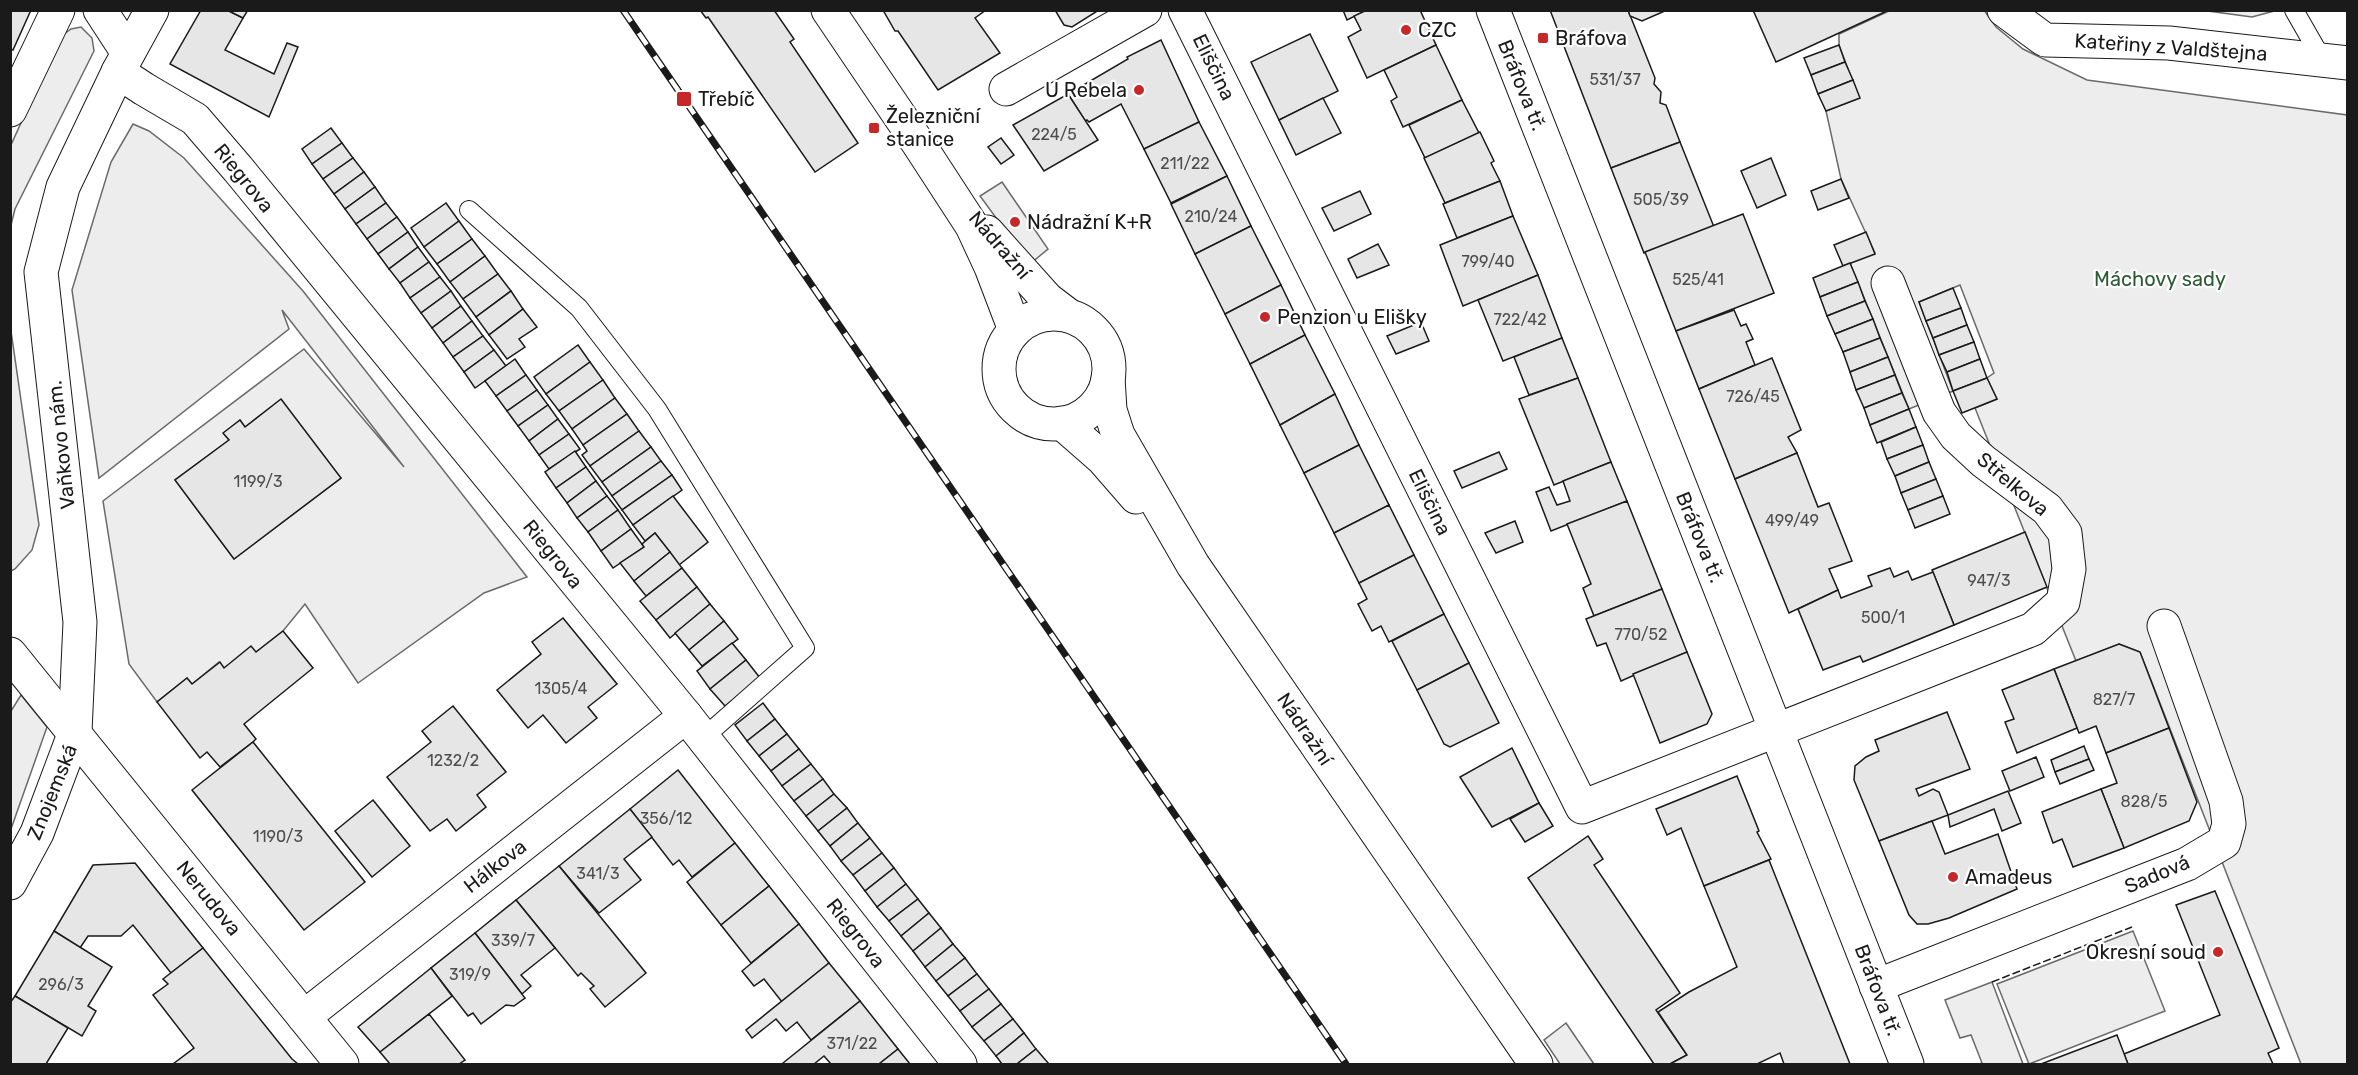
<svg xmlns="http://www.w3.org/2000/svg" width="2358" height="1075" viewBox="0 0 2358 1075" font-family="Rubik,sans-serif">
	<rect width="100%" height="100%" fill="#fff"/>
	<g fill="#ededed" stroke="#6a6a6a" stroke-width="1.5" fill-rule="evenodd">
		<path d="M1984 10 1996 27 2023 49 2087 80 2347 115V1064H2301L2140 652 2119 644 2076 661 1975 408 1997 399 1987 378 1994 373 1960 285 1919 302 1953 391 1909 409 1850 263 1875 253 1841 179 1826 111 1859 98 1839 45V34L1889 11Z"/>
		<path d="M2278 10 2252 17 2208 11V10Z"/>
		<path d="M81 27 92 38 94 51 15 209 11 225V145L60 37 71 29Z"/>
		<path d="M133 124 149 131 184 158 303 291 527 577 484 593 358 683 305 604 283 631 256 652 224 668 219 662 192 684 187 678 157 702 129 664 103 501 304 349 404 467 282 310 289 329 99 478 72 290 111 162ZM281 400 341 478 234 559 175 480 229 440 224 433 240 420 245 427Z"/>
		<path d="M1002 182 1048 249 1030 264 980 196Z"/>
		<path d="M11 331 39 525 32 550 15 569 11 571Z"/>
		<path d="M21 695 47 727 11 829V711Z"/>
		<path d="M2133 931 2165 1011 2029 1064 1997 984Z"/>
		<path d="M1992 982 2023 1064H1979L1982 1063 1971 1035 1960 1038 1945 1000Z"/>
		<path d="M1566 1023 1594 1064H1560L1544 1040Z"/>
	</g>
	<g fill="#e6e6e6" stroke="#1a1a1a" stroke-width="1.5">
		<path d="M10 10H31L13 50 10 49Z"/>
		<path d="M201 10H227L243 18 225 50 274 74 287 43 298 47 269 117 170 64Z"/>
		<path d="M227 10H248L243 18Z"/>
		<path d="M700 10H774L794 39 790 42 858 143 815 172 708 17 706 18Z"/>
		<path d="M883 10H986L975 18 1000 53 938 90 898 31H895Z"/>
		<path d="M1055 10H1099L1072 27 1064 25Z"/>
		<path d="M1343 10H1367L1347 20Z"/>
		<path d="M1367 10H1420L1436 45 1367 78 1348 37 1361 30 1354 16Z"/>
		<path d="M1550 10H1628L1655 78 1654 84 1661 92 1660 103 1666 105 1680 142 1611 168Z"/>
		<path d="M1628 10H1667L1642 21 1630 16Z"/>
		<path d="M1753 10H1889L1776 62Z"/>
		<path d="M1310 34 1338 91 1279 120 1251 62Z"/>
		<path d="M1161 40 1199 122 1144 149 1121 104 1089 122 1087 120 1085 121 1068 94 1128 59 1127 57Z"/>
		<path d="M1436 45 1462 100 1403 127 1391 101 1397 97 1384 70Z"/>
		<path d="M1839 45 1845 62 1811 75 1804 58Z"/>
		<path d="M1845 62 1853 80 1818 94 1811 75Z"/>
		<path d="M1853 80 1860 98 1826 111 1818 94Z"/>
		<path d="M1068 94 1098 140 1044 171 1013 125Z"/>
		<path d="M1323 98 1341 133 1296 155 1279 120Z"/>
		<path d="M1462 100 1479 133 1425 158 1409 125Z"/>
		<path d="M1199 122 1227 176 1171 203 1144 149Z"/>
		<path d="M331 128 342 143 312 164 302 149Z"/>
		<path d="M1480 132 1494 161 1491 163 1500 181 1445 203 1424 158Z"/>
		<path d="M1001 138 1014 155 1001 164 988 147Z"/>
		<path d="M1680 142 1714 227 1644 253 1611 168Z"/>
		<path d="M342 143 353 158 323 179 312 164Z"/>
		<path d="M353 158 364 172 334 194 323 179Z"/>
		<path d="M1771 158 1786 195 1757 208 1741 171Z"/>
		<path d="M364 172 375 187 345 209 334 194Z"/>
		<path d="M1227 176 1251 226 1195 254 1171 204Z"/>
		<path d="M1841 179 1849 198 1818 210 1811 191Z"/>
		<path d="M1500 181 1513 216 1457 238 1443 204Z"/>
		<path d="M375 187 386 203 356 224 345 209Z"/>
		<path d="M1360 191 1371 214 1334 231 1322 208Z"/>
		<path d="M386 203 397 217 367 239 356 224Z"/>
		<path d="M446 203 459 221 424 247 411 228Z"/>
		<path d="M1743 214 1774 293 1676 331 1645 252Z"/>
		<path d="M1513 216 1538 275 1463 306 1440 245Z"/>
		<path d="M397 217 408 232 378 254 367 239Z"/>
		<path d="M459 221 472 239 437 264 424 247Z"/>
		<path d="M1251 226 1281 285 1225 314 1195 254Z"/>
		<path d="M408 232 418 247 389 269 378 254Z"/>
		<path d="M1866 232 1875 254 1843 266 1834 245Z"/>
		<path d="M472 239 485 256 450 282 437 264Z"/>
		<path d="M1378 244 1389 265 1357 278 1348 259Z"/>
		<path d="M418 247 429 262 400 283 389 269Z"/>
		<path d="M485 256 498 274 463 299 450 282Z"/>
		<path d="M429 262 440 277 410 298 400 283Z"/>
		<path d="M1850 263 1858 282 1820 297 1813 278Z"/>
		<path d="M498 274 511 291 476 317 463 299Z"/>
		<path d="M1538 275 1562 338 1503 361 1478 300Z"/>
		<path d="M440 277 451 291 421 313 410 298Z"/>
		<path d="M1858 282 1865 301 1827 316 1820 297Z"/>
		<path d="M1281 285 1305 335 1250 364 1225 314Z"/>
		<path d="M1953 288 1961 308 1926 321 1919 302Z"/>
		<path d="M451 291 461 306 432 328 421 313Z"/>
		<path d="M511 291 523 309 489 335 476 317Z"/>
		<path d="M1865 301 1873 319 1835 334 1827 316Z"/>
		<path d="M461 306 472 321 443 343 432 328Z"/>
		<path d="M1961 308 1967 325 1933 338 1926 321Z"/>
		<path d="M523 309 537 327 519 339 525 347 507 359 489 335Z"/>
		<path d="M1734 310 1741 326 1746 324 1753 339 1746 342 1755 365 1699 389 1676 331Z"/>
		<path d="M1873 319 1880 338 1843 352 1835 334Z"/>
		<path d="M472 321 483 336 453 357 443 343Z"/>
		<path d="M1421 322 1429 341 1396 354 1387 336Z"/>
		<path d="M1967 325 1974 342 1939 355 1933 338Z"/>
		<path d="M1305 335 1335 394 1280 425 1250 364Z"/>
		<path d="M483 336 494 350 464 372 453 357Z"/>
		<path d="M1562 338 1578 378 1529 395 1514 357Z"/>
		<path d="M1880 338 1888 357 1850 372 1843 352Z"/>
		<path d="M1974 342 1980 359 1947 372 1939 355Z"/>
		<path d="M578 345 590 362 546 394 534 377Z"/>
		<path d="M494 350 506 366 475 388 464 372Z"/>
		<path d="M1888 357 1895 375 1856 390 1850 372Z"/>
		<path d="M1772 358 1801 430 1788 437 1797 453 1735 479 1699 389Z"/>
		<path d="M515 359 526 375 496 396 485 381Z"/>
		<path d="M1980 359 1987 378 1953 391 1947 372Z"/>
		<path d="M590 362 603 380 559 411 546 394Z"/>
		<path d="M526 375 537 390 507 411 496 396Z"/>
		<path d="M1895 375 1902 393 1864 408 1856 390Z"/>
		<path d="M1578 378 1611 462 1554 485 1519 399Z"/>
		<path d="M1987 378 1997 399 1962 413 1953 391Z"/>
		<path d="M603 380 615 398 572 429 559 411Z"/>
		<path d="M537 390 548 405 518 426 507 411Z"/>
		<path d="M1902 393 1909 409 1870 425 1864 408Z"/>
		<path d="M1335 394 1359 445 1304 473 1280 425Z"/>
		<path d="M615 398 627 414 583 445 572 429Z"/>
		<path d="M281 399 341 478 234 559 175 480 229 440 223 433 240 420 245 427Z"/>
		<path d="M548 405 558 419 529 441 518 426Z"/>
		<path d="M1909 409 1916 427 1877 443 1870 425Z"/>
		<path d="M627 414 639 431 590 466 582 455 587 451 583 445Z"/>
		<path d="M558 419 569 434 539 455 529 441Z"/>
		<path d="M1916 427 1923 445 1887 459 1881 442Z"/>
		<path d="M639 431 651 447 602 482 590 466Z"/>
		<path d="M569 434 580 449 549 469 539 455Z"/>
		<path d="M1359 445 1389 505 1334 533 1304 473Z"/>
		<path d="M1923 445 1929 462 1895 476 1887 459Z"/>
		<path d="M651 447 661 461 612 496 602 482Z"/>
		<path d="M575 451 586 467 556 488 545 472Z"/>
		<path d="M1499 452 1507 469 1462 488 1454 471Z"/>
		<path d="M1797 453 1818 507 1829 503 1852 561 1829 569 1838 590 1789 613 1735 479Z"/>
		<path d="M661 461 672 475 622 510 612 496Z"/>
		<path d="M1611 462 1627 501 1551 531 1536 492 1549 487 1557 505 1570 501 1563 481Z"/>
		<path d="M1929 462 1936 479 1901 493 1895 476Z"/>
		<path d="M586 467 596 481 567 503 556 488Z"/>
		<path d="M672 475 682 490 633 525 622 510Z"/>
		<path d="M1936 479 1943 496 1908 510 1901 493Z"/>
		<path d="M596 481 607 496 577 518 567 503Z"/>
		<path d="M607 496 618 510 588 532 577 518Z"/>
		<path d="M673 496 708 542 679 565 655 533 645 541 633 525Z"/>
		<path d="M1943 496 1950 514 1915 528 1908 510Z"/>
		<path d="M1627 501 1662 589 1594 616 1583 588 1591 584 1567 524Z"/>
		<path d="M1389 505 1414 555 1359 583 1334 533Z"/>
		<path d="M618 510 631 529 601 551 588 532Z"/>
		<path d="M1515 521 1523 542 1496 553 1485 533Z"/>
		<path d="M631 529 644 547 613 568 601 551Z"/>
		<path d="M2025 532 2047 587 1954 625 1932 570Z"/>
		<path d="M655 533 670 552 634 581 620 563 644 547 642 544Z"/>
		<path d="M670 552 682 568 646 596 634 581Z"/>
		<path d="M1414 555 1444 614 1389 642 1381 626 1372 631 1358 604 1367 599 1359 583Z"/>
		<path d="M682 568 697 587 656 620 640 601Z"/>
		<path d="M1890 568 1894 577 1908 571 1912 580 1933 572 1954 625 1863 662 1860 656 1823 670 1798 609 1838 590 1841 598 1872 586 1868 576Z"/>
		<path d="M697 587 710 604 670 638 656 620Z"/>
		<path d="M1662 589 1687 652 1621 681 1606 643 1597 646 1586 619Z"/>
		<path d="M710 604 724 621 689 650 675 633Z"/>
		<path d="M1444 614 1469 663 1417 690 1392 641Z"/>
		<path d="M563 618 617 684 588 707 597 718 566 743 543 715 528 728 497 690 541 654 532 642Z"/>
		<path d="M724 621 738 639 702 666 689 650Z"/>
		<path d="M283 631 313 668 244 724 256 739 253 742 220 767 207 752 200 758 157 702 187 678 192 684 220 662 224 668 251 646 256 652Z"/>
		<path d="M732 643 746 660 710 689 697 671Z"/>
		<path d="M2119 644 2140 652 2169 728 2106 753 2096 726 2079 733 2054 669Z"/>
		<path d="M1687 652 1712 714 1707 724 1660 743 1633 674Z"/>
		<path d="M746 660 760 678 725 706 710 689Z"/>
		<path d="M1469 663 1499 723 1450 747 1444 744 1417 690Z"/>
		<path d="M2054 669 2077 728 2017 753 2005 722 2014 719 2002 690Z"/>
		<path d="M763 703 775 719 747 741 735 725Z"/>
		<path d="M453 706 506 772 477 795 486 807 456 831 447 819 430 831 387 777 431 742 422 731Z"/>
		<path d="M1947 712 1970 769 1916 789 1919 796 1933 789 1939 792 1948 815 1879 841 1854 780 1855 766 1866 757 1879 751 1875 740Z"/>
		<path d="M775 719 787 734 759 756 747 741Z"/>
		<path d="M2169 728 2197 802 2189 821 2124 848 2101 789 2117 783 2106 753Z"/>
		<path d="M787 734 799 749 771 771 759 756Z"/>
		<path d="M253 742 365 882 304 930 192 790Z"/>
		<path d="M2084 746 2089 759 2055 772 2051 760Z"/>
		<path d="M1512 748 1539 803 1492 827 1460 777Z"/>
		<path d="M799 749 811 764 782 786 771 771Z"/>
		<path d="M2036 757 2044 777 2010 791 2002 771Z"/>
		<path d="M2089 759 2094 770 2060 784 2055 772Z"/>
		<path d="M811 764 823 779 794 801 782 786Z"/>
		<path d="M678 770 735 843 692 877 679 860 673 865 630 809Z"/>
		<path d="M1737 776 1759 831 1757 832 1771 859 1704 886 1681 828 1667 835 1656 809Z"/>
		<path d="M823 779 834 794 806 816 794 801Z"/>
		<path d="M2101 789 2124 848 2073 867 2062 839 2053 843 2042 812Z"/>
		<path d="M2008 791 2021 823 2002 831 1994 809 1950 827 1948 815Z"/>
		<path d="M834 794 847 808 818 831 806 816Z"/>
		<path d="M373 800 410 846 372 877 335 831Z"/>
		<path d="M1539 803 1553 826 1525 842 1510 819Z"/>
		<path d="M847 808 858 823 830 846 818 831Z"/>
		<path d="M630 809 652 837 624 859 641 880 599 913 559 866Z"/>
		<path d="M1932 821 1945 854 1998 834 2017 889 1949 918 1928 924H1917L1909 915 1879 841Z"/>
		<path d="M858 823 870 838 841 861 830 846Z"/>
		<path d="M1588 836 1603 859 1594 865 1680 993 1656 1010 1687 1055 1670 1064H1654L1528 878Z"/>
		<path d="M870 838 882 853 853 875 841 861Z"/>
		<path d="M735 843 769 886 721 925 687 882Z"/>
		<path d="M882 853 894 868 865 891 853 875Z"/>
		<path d="M1769 860 1850 1064H1784L1780 1053 1757 1064H1670L1687 1055 1658 1012 1689 992 1737 967 1704 886Z"/>
		<path d="M135 863 203 948 171 973 133 925 121 936H88L80 948 54 931 93 865Z"/>
		<path d="M559 866 646 973 605 1007 590 989 594 986 581 973 578 976 516 900Z"/>
		<path d="M894 868 906 884 877 907 865 891Z"/>
		<path d="M906 884 918 899 889 921 877 907Z"/>
		<path d="M769 886 799 924 751 963 721 925Z"/>
		<path d="M2215 891 2279 1048 2268 1053 2273 1064H2128L2124 1054 2220 1015 2176 905Z"/>
		<path d="M918 899 929 913 901 936 889 921Z"/>
		<path d="M516 900 555 948 521 975 531 986 522 994 475 933Z"/>
		<path d="M929 913 941 928 913 951 901 936Z"/>
		<path d="M799 924 829 963 782 1002 764 979 754 986 742 971Z"/>
		<path d="M941 928 953 944 925 967 913 951Z"/>
		<path d="M54 931 112 967 88 1006 96 1011 82 1036 15 996Z"/>
		<path d="M475 933 525 998 514 1006 506 1005 481 1024 473 1013 468 1016 431 968Z"/>
		<path d="M953 944 965 958 936 981 925 967Z"/>
		<path d="M203 948 292 1059 298 1064H173L194 1048 153 995 168 984 163 979Z"/>
		<path d="M965 958 977 974 948 996 936 981Z"/>
		<path d="M829 963 860 1001 811 1040 797 1022 786 1031 776 1019 752 1038 746 1030Z"/>
		<path d="M431 968 452 996 380 1052 358 1027Z"/>
		<path d="M977 974 989 989 960 1011 948 996Z"/>
		<path d="M989 989 1001 1004 972 1027 960 1011Z"/>
		<path d="M15 996 68 1028 46 1064H10V1003Z"/>
		<path d="M860 1001 898 1049 879 1064H831L824 1056 814 1064H785L783 1063Z"/>
		<path d="M1001 1004 1013 1019 984 1041 972 1027Z"/>
		<path d="M429 1014 465 1060 459 1064H390L380 1052Z"/>
		<path d="M1013 1019 1024 1033 996 1056 984 1041Z"/>
		<path d="M1024 1033 1036 1049 1017 1064H1002L996 1056Z"/>
		<path d="M2117 1035 2128 1064H2041Z"/>
		<path d="M898 1049 910 1064H879Z"/>
		<path d="M1036 1049 1049 1064H1017Z"/>
	</g>
	<g fill="none" stroke-linecap="round" stroke-linejoin="round">
		<defs>
			<g id="service">
				<path d="M2294 10 2322 59"/>
				<path d="M469 210 579 308 657 409 805 648 702 739"/>
			</g>
			<g id="minor">
				<path d="M100 10 128 53"/>
				<path d="M828 10 918 143 972 226 991 267 1015 330"/>
				<path d="M1185 10 1582 807 2033 629 2063 602 2069 569 2065 533 2047 509 1983 461 1956 436 1939 412 1888 283"/>
				<path d="M2004 10 2045 40 2169 43 2348 63"/>
				<path d="M118 72 144 89 195 119 238 169 686 716 960 1064"/>
				<path d="M1006 89 1145 10"/>
				<path d="M10 110 58 10"/>
				<path d="M987 232 1047 299 1068 315"/>
				<circle cx="1054" cy="369" r="55"/>
				<path d="M1108 378 1110 410 1118 435 1193 565 1536 1064"/>
				<path d="M1062 423 1102 458 1136 497"/>
				<path d="M10 654 342 1064"/>
				<path d="M1876 986 2187 864 2224 842 2229 824 2226 801 2164 626"/>
				<path d="M304 1017 686 716"/>
			</g>
			<path id="tertiary" d="M10 883 37 833 75 732 80 622 41 272 63 187 118 72 152 10"/>
			<path id="primary" d="M1493 10 1907 1064"/>
		</defs>
		<use href="#service" stroke="#1a1a1a" stroke-width="20"/>
		<use href="#minor" stroke="#1a1a1a" stroke-width="35"/>
		<use href="#tertiary" stroke="#1a1a1a" stroke-width="35"/>
		<use href="#primary" stroke="#1a1a1a" stroke-width="35"/>
		<use href="#service" stroke="#fff" stroke-width="18"/>
		<use href="#minor" stroke="#fff" stroke-width="33"/>
		<use href="#tertiary" stroke="#fff" stroke-width="33"/>
		<use href="#primary" stroke="#fff" stroke-width="33"/>
		<defs>
			<path id="rail" d="M623 10 1346 1064"/>
		</defs>
		<use href="#rail" stroke="#1a1a1a" stroke-width="7"/>
		<use href="#rail" stroke="#fff" stroke-width="4.5" stroke-dasharray="14" stroke-linecap="butt"/>
		<path stroke="#1a1a1a" stroke-width="1.5" stroke-dasharray="8 3" stroke-linecap="butt" d="M1992 982 2132 927"/>
	</g>
	<g fill="#c62828" stroke="#fff" stroke-width="2">
		<circle cx="1406" cy="30" r="6"/>
		<rect x="1537" y="32" width="12" height="12" rx="3"/>
		<circle cx="1139" cy="90" r="6"/>
		<rect x="676" y="91" width="16" height="16" rx="3"/>
		<rect x="868" y="122" width="12" height="12" rx="3"/>
		<circle cx="1015" cy="222" r="6"/>
		<circle cx="1265" cy="317" r="6"/>
		<circle cx="1953" cy="877" r="6"/>
		<circle cx="2218" cy="952" r="6"/>
	</g>
	<g text-anchor="middle" stroke-width="4.5" stroke-linejoin="round" paint-order="stroke">
		<g font-size="16" fill="#4d4d4d">
			<text x="1615" y="85">531/37</text>
			<text x="1054" y="140">224/5</text>
			<text x="1185" y="169">211/22</text>
			<text x="1661" y="205">505/39</text>
			<text x="1211" y="222">210/24</text>
			<text x="1488" y="267">799/40</text>
			<text x="1698" y="285">525/41</text>
			<text x="1520" y="325">722/42</text>
			<text x="1753" y="402">726/45</text>
			<text x="258" y="487">1199/3</text>
			<text x="1792" y="526">499/49</text>
			<text x="1989" y="586">947/3</text>
			<text x="1883" y="623">500/1</text>
			<text x="1641" y="640">770/52</text>
			<text x="561" y="694">1305/4</text>
			<text x="2114" y="705">827/7</text>
			<text x="453" y="766">1232/2</text>
			<text x="2144" y="807">828/5</text>
			<text x="666" y="824">356/12</text>
			<text x="278" y="842">1190/3</text>
			<text x="598" y="879">341/3</text>
			<text x="513" y="946">339/7</text>
			<text x="470" y="980">319/9</text>
			<text x="61" y="990">296/3</text>
			<text x="852" y="1049">371/22</text>
		</g>
		<g font-size="20" fill="#1a1a1a" stroke="#fff" text-anchor="start">
			<text x="1418" y="37">CZC</text>
			<text x="1555" y="45">Bráfova</text>
			<text x="1127" y="97" text-anchor="end">U Rebela</text>
			<text x="698" y="106">Třebíč</text>
			<text x="886" y="123">Železniční<tspan x="886" dy="23">stanice</tspan></text>
			<text x="1027" y="229">Nádražní K+R</text>
			<text x="1277" y="324">Penzion u Elišky</text>
			<text x="1965" y="884">Amadeus</text>
			<text x="2206" y="959" text-anchor="end">Okresní soud</text>
		</g>
		<g font-size="20" fill="#1a1a1a" stroke="#fff">
			<text transform="translate(2171 47) rotate(4)" y="7">Kateřiny z Valdštejna</text>
			<text transform="translate(1214 67) rotate(64)" y="7">Eliščina</text>
			<text transform="translate(1522 85) rotate(68)" y="7">Bráfova tř.</text>
			<text transform="translate(244 178) rotate(51)" y="7">Riegrova</text>
			<text transform="translate(1000 245) rotate(49)" y="7">Nádražní</text>
			<text transform="translate(61 445) rotate(-96)" y="7">Vaňkovo nám.</text>
			<text transform="translate(2013 484) rotate(40)" y="7">Střelkova</text>
			<text transform="translate(1430 502) rotate(64)" y="7">Eliščina</text>
			<text transform="translate(1700 537) rotate(68)" y="7">Bráfova tř.</text>
			<text transform="translate(553 554) rotate(51)" y="7">Riegrova</text>
			<text transform="translate(1305 729) rotate(56)" y="7">Nádražní</text>
			<text transform="translate(52 792) rotate(-68)" y="7">Znojemská</text>
			<text transform="translate(495 866) rotate(-38)" y="7">Hálkova</text>
			<text transform="translate(2157 874) rotate(-23)" y="7">Sadová</text>
			<text transform="translate(209 898) rotate(51)" y="7">Nerudova</text>
			<text transform="translate(856 933) rotate(52)" y="7">Riegrova</text>
			<text transform="translate(1878 990) rotate(69)" y="7">Bráfova tř.</text>
		</g>
		<g font-size="20" fill="#2b5a34" stroke="#fff">
			<text x="2160" y="286">Máchovy sady</text>
		</g>
	</g>
	<rect width="2358" height="1075" fill="none" stroke="#1a1a1a" stroke-width="24"/>
</svg>
